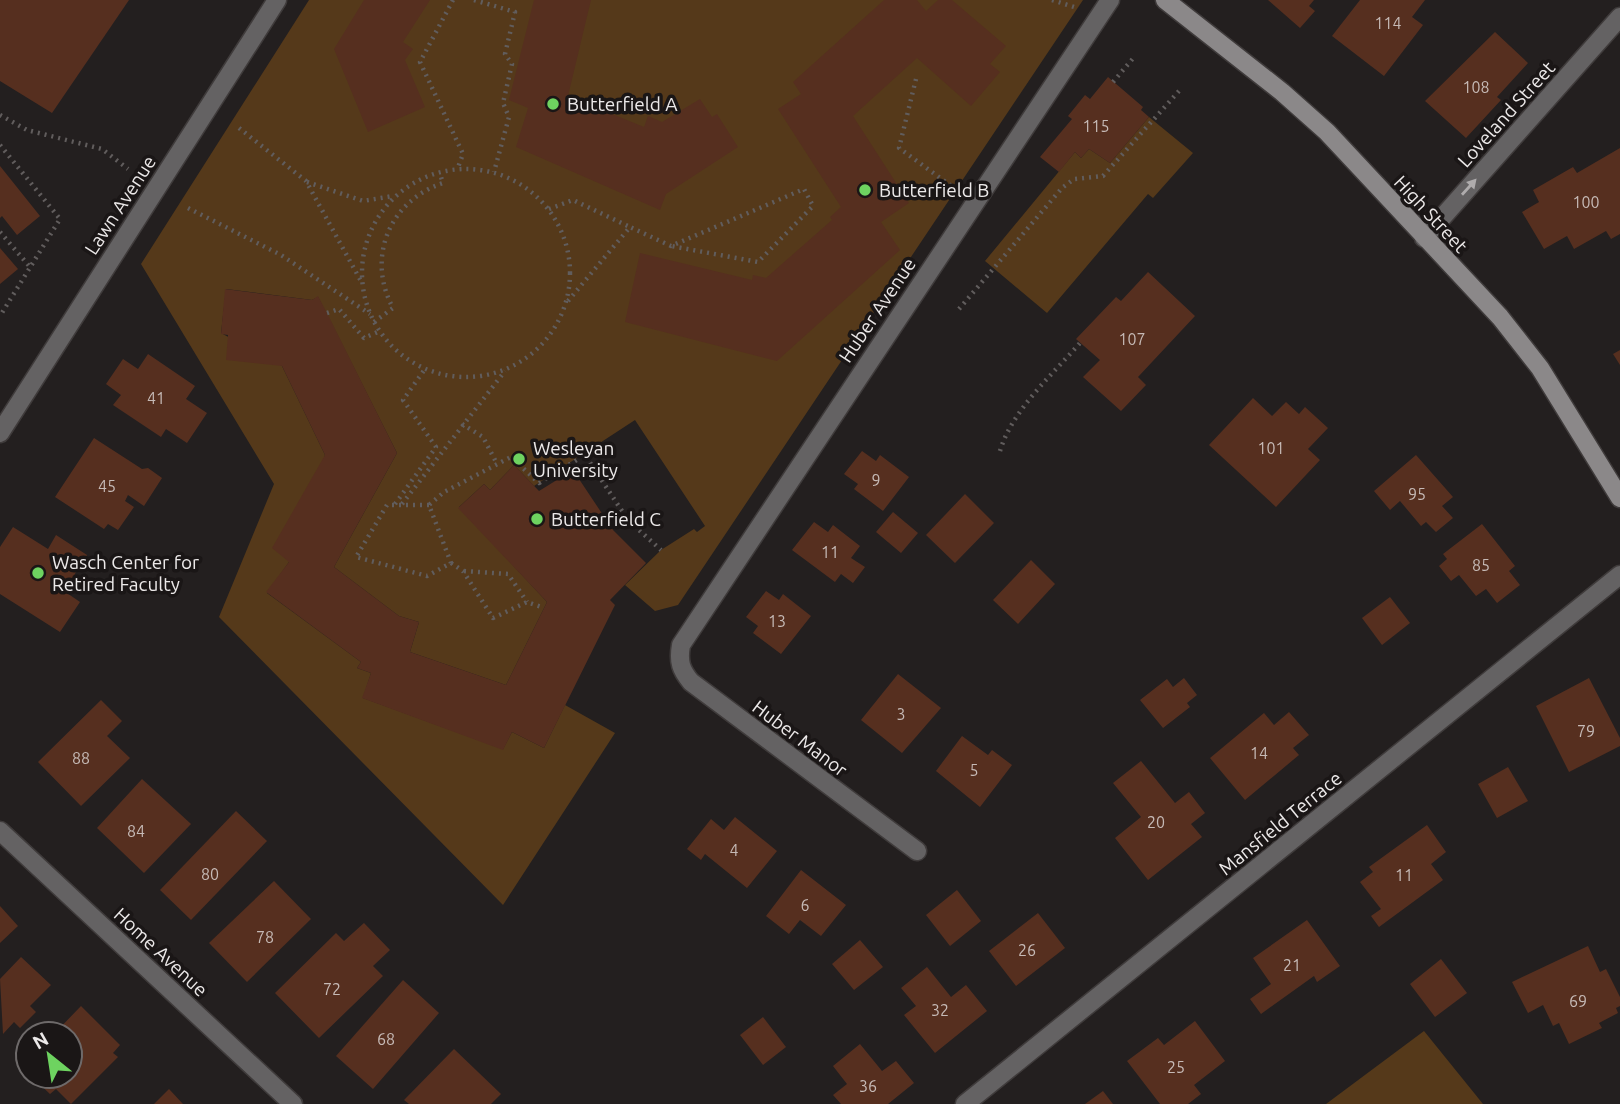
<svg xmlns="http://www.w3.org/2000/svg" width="1620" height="1104" viewBox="0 0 1620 1104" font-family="Ubuntu,sans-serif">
	<rect width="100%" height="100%" fill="#231f1f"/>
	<g fill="#55391a">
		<path d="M309 0H1083L678 605 655 611 625 585 661 550 694 529 697 532 705 526 635 420 534 486 514 465 490 490 484 484 459 507 547 602 506 685 410 652 419 622 399 616 334 567 397 453 318 297 312 300 226 289 221 333 282 366 325 455 289 562 267 593 361 662 357 668 371 673 363 698 503 749 512 732 544 748 565 705 615 733 503 905 219 617 274 484 141 264Z"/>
		<path d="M1149 117 1193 153 1153 198 1148 194 1047 313 985 261 1075 152 1081 158 1089 149 1110 163Z"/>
		<path d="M1424 1031 1483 1104H1326Z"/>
	</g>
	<g fill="#562f1f">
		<path d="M0 0H129L52 113 0 81Z"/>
		<path d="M364 0H430L403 42 413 49 405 60 425 107 368 132 334 49Z"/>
		<path d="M534 0H591L568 96 644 127 648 116 662 122 700 99 712 117 717 114 738 147 666 194 660 210 516 147 528 108 509 100Z"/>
		<path d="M884 0H917L926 11 938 0H952L1006 46 990 64 1000 72 971 106 917 58 853 116 909 203 881 222 900 250 777 361 625 322 640 253 752 280 753 275 766 278 832 220 830 217 841 207 778 109 801 94 793 82Z"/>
		<path d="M1268 0H1314L1309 6 1315 11 1300 28Z"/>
		<path d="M1360 0H1425L1412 17 1423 25 1384 76 1332 36Z"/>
		<path d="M1495 32 1528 63 1497 97 1501 100 1466 138 1425 101Z"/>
		<path d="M1108 77 1143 107 1141 110 1149 117 1110 163 1089 149 1081 158 1075 152 1059 172 1040 157 1072 119 1068 116 1085 95 1090 99Z"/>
		<path d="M1620 148V234L1611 239 1606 231 1574 249 1567 236 1544 249 1522 212 1539 202 1533 190 1573 167 1577 173Z"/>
		<path d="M0 166 40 216 17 235 2 216 0 218Z"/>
		<path d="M0 248 18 269 0 284Z"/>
		<path d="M1148 272 1195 316 1138 377 1146 385 1121 411 1083 377 1100 360 1076 339 1116 297 1121 301Z"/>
		<path d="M225 289 312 300 318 296 327 313 397 453 334 567 399 616 419 622 410 652 506 685 547 602 458 508 484 484 490 490 514 465 539 491 573 470 613 530 646 563 610 600 615 605 544 748 512 732 503 750 362 698 371 673 357 668 361 662 266 592 289 562 272 548 325 455 282 366 226 360 228 335 221 334Z"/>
		<path d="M1620 350V365L1613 354Z"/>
		<path d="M148 354 195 386 186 399 207 413 187 443 166 429 161 437 113 405 121 395 106 384 123 359 138 369Z"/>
		<path d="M1253 398 1272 416 1286 402 1299 414 1305 407 1328 428 1308 449 1320 460 1276 507 1209 445Z"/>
		<path d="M94 438 142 469 148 468 162 478 144 506 128 495 125 501 134 507 118 530 108 524 104 529 55 497Z"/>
		<path d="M862 451 876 461 880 455 909 477 883 511 854 489 858 484 844 474Z"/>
		<path d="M1416 455 1453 497 1442 506 1453 518 1436 532 1426 522 1421 526 1400 501 1390 510 1374 491Z"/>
		<path d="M965 494 994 523 955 563 926 535Z"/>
		<path d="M893 512 918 533 901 553 876 532Z"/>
		<path d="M814 522 828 532 833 525 860 546 851 558 865 567 853 583 841 574 835 582 792 550Z"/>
		<path d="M1482 524 1515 566 1509 571 1520 585 1497 603 1486 589 1476 596 1459 575 1451 581 1439 566 1447 559 1443 554Z"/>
		<path d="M13 527 48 549 56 535 87 555 64 591 80 602 60 632 0 594V547Z"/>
		<path d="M1031 560 1055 584 1018 624 993 600Z"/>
		<path d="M766 591 779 600 783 594 811 616 781 654 753 633 758 626 746 617Z"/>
		<path d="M1390 597 1410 623 1382 645 1362 618Z"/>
		<path d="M898 674 941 708 902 753 861 720Z"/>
		<path d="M1184 678 1197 695 1187 703 1190 707 1163 728 1140 700 1167 679 1173 687Z"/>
		<path d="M1589 678 1620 738V746L1569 772 1536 706Z"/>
		<path d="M101 700 122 721 107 736 130 758 81 806 38 762Z"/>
		<path d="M1289 712 1309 735 1293 748 1299 755 1245 800 1210 758 1264 713 1274 725Z"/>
		<path d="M962 736 988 755 992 750 1012 765 980 807 936 771Z"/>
		<path d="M1141 761 1175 803 1189 792 1205 813 1191 824 1202 837 1148 880 1115 838 1141 817 1113 783Z"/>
		<path d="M1508 767 1528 801 1497 818 1478 784Z"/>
		<path d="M142 779 191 824 144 873 97 828Z"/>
		<path d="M236 811 267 841 191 920 160 890Z"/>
		<path d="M735 817 777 851 747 888 705 854 701 860 687 849 711 819 724 830Z"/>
		<path d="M1427 825 1446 852 1431 864 1443 880 1379 927 1371 916 1381 909 1360 882 1373 872 1369 867Z"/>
		<path d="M801 870 846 905 821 936 800 920 789 934 766 916Z"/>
		<path d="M274 881 311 919 247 982 209 943Z"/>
		<path d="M957 890 981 921 950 946 926 915Z"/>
		<path d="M0 906 18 926 0 943Z"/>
		<path d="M1038 913 1065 948 1016 986 989 951Z"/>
		<path d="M1307 920 1340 966 1317 982 1314 976 1261 1014 1250 999 1271 984 1253 958Z"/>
		<path d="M364 923 390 950 373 966 383 976 319 1038 275 993 336 933 344 941Z"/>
		<path d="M860 940 883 967 854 990 832 964Z"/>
		<path d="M1588 946 1600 972 1606 969 1620 997V1006L1616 1008 1618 1013 1599 1023 1602 1028 1569 1044 1559 1023 1553 1026 1543 1005 1528 1013 1512 982Z"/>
		<path d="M21 957 51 985 30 1006 36 1012 20 1028 14 1022 3 1034 0 979Z"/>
		<path d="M1441 959 1467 993 1435 1017 1410 984Z"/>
		<path d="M927 967 951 997 966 985 987 1011 935 1053 904 1015 916 1006 901 988Z"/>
		<path d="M403 980 439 1013 373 1089 336 1056Z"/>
		<path d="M81 1006 120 1045 113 1053 118 1057 71 1104 56 1089 50 1094 31 1076H70V1034H54Z"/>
		<path d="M763 1017 786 1047 763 1065 740 1035Z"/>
		<path d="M1195 1021 1225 1061 1194 1085 1201 1094 1188 1104H1160L1127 1061 1158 1038 1164 1045Z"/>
		<path d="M860 1044 882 1071 896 1061 914 1083 888 1104H841L833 1095 847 1084 833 1066Z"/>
		<path d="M454 1049 501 1094 491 1104H409L404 1100Z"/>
		<path d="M169 1089 183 1104H154Z"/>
		<path d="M1103 1091 1113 1104H1085Z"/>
	</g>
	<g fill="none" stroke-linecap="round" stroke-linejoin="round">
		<defs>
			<g id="street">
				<path d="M1424 238 1620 17"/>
				<path d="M0 433 277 0"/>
				<path d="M0 831 293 1104"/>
				<path d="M917 851 691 682C681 670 678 662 681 645L1110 0"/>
				<path d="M965 1104 1620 575"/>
			</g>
			<path id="secondary" d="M1165 0 1282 92 1327 132 1500 317 1540 368 1620 498"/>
		</defs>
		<use href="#street" stroke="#3f3b3b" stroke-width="21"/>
		<use href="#secondary" stroke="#3f3b3b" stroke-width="21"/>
		<g stroke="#615d5d" stroke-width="4.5" stroke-dasharray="2 5" stroke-linecap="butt">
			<path d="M453 0 420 62 463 154 457 170"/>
			<path d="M474 0 515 12 505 54 512 64 503 103 509 117 494 172"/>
			<path d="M1052 0 1074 7"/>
			<path d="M916 79 899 148 954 188"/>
			<path d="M1113 82 1135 56"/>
			<path d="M0 115 27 130 102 149 128 169"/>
			<path d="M239 128 306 181 362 283"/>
			<path d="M0 145 60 219 0 316"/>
			<circle cx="466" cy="273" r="104"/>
			<path d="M307 182 363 201 393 196"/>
			<path d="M188 208 281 255 370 314"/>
			<path d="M549 209 573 200 630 227"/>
			<path d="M0 232 30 267"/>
			<path d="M568 301 630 227 671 246 804 189 813 206 758 262 671 246"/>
			<path d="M959 309 1062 188 1074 179 1103 176 1179 91"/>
			<path d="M327 313 339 309 364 338 380 331"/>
			<path d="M374 322 393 308C366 258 389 201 443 183L440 174"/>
			<path d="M462 424 483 437 496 462"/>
			<path d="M1000 451C1012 410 1053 374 1080 343"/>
			<path d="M395 504 436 447 403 400 425 369"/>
			<path d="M402 504 505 371"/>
			<path d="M429 505H387L356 557 427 576 451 563 429 505 444 492 511 457 539 483 585 455 628 520 661 550"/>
			<path d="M451 563 463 571 493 618 527 602 544 608"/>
			<path d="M464 571 508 574 527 602"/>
		</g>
		<use href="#street" stroke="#646263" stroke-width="18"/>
		<use href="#secondary" stroke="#8b8889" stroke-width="18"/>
	</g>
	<defs><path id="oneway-solid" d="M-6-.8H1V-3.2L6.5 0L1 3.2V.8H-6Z" transform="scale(1.75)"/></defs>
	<use fill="#afacad" href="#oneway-solid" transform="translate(1469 187) rotate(-48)"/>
	<g fill="#6ed360" stroke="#1a1616" stroke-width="2.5">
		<circle cx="553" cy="104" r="7"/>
		<circle cx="865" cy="190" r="7"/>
		<circle cx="519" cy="459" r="7"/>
		<circle cx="537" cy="519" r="7"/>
		<circle cx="38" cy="573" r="7"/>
	</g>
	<g text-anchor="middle" stroke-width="7" stroke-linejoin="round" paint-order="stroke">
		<g font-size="16" fill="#c6bab6">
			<text x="1388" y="29">114</text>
			<text x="1476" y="93">108</text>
			<text x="1096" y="132">115</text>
			<text x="1586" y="208">100</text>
			<text x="1132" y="345">107</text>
			<text x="156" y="404">41</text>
			<text x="1271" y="454">101</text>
			<text x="876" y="486">9</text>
			<text x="107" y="492">45</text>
			<text x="1417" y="500">95</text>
			<text x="830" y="558">11</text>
			<text x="1481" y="571">85</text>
			<text x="777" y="627">13</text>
			<text x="901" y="720">3</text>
			<text x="1586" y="737">79</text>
			<text x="1259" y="759">14</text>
			<text x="81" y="764">88</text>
			<text x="974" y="776">5</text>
			<text x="1156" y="828">20</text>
			<text x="136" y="837">84</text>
			<text x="734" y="856">4</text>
			<text x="210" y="880">80</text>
			<text x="1404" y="881">11</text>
			<text x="805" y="911">6</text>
			<text x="265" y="943">78</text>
			<text x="1027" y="956">26</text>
			<text x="1292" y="971">21</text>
			<text x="332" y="995">72</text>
			<text x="1578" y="1007">69</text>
			<text x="940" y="1016">32</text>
			<text x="386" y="1045">68</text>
			<text x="1176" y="1073">25</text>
			<text x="868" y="1092">36</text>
		</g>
		<g font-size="19" fill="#ece9e9" stroke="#1a1616" text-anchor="start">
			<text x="567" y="111">Butterfield A</text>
			<text x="879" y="197">Butterfield B</text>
			<text x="533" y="455">Wesleyan<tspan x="533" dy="22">University</tspan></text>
			<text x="551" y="526">Butterfield C</text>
			<text x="52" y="569">Wasch Center for<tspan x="52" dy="22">Retired Faculty</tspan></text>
		</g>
		<g font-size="19" fill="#ece9e9" stroke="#1a1616">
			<text transform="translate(1506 114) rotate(-48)" y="7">Loveland Street</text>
			<text transform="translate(120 205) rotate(-57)" y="7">Lawn Avenue</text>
			<text transform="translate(1431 214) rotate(47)" y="7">High Street</text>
			<text transform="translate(877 310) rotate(-56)" y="7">Huber Avenue</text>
			<text transform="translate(800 738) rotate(37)" y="7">Huber Manor</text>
			<text transform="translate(1280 823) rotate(-39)" y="7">Mansfield Terrace</text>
			<text transform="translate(161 952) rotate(43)" y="7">Home Avenue</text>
		</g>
	</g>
	<g transform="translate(49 1055) rotate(330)"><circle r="33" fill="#1a1616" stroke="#6e6a6a" stroke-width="2"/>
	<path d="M0-5L12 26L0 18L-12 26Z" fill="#6ed360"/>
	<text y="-10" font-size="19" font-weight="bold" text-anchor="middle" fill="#ece9e9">N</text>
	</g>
</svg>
